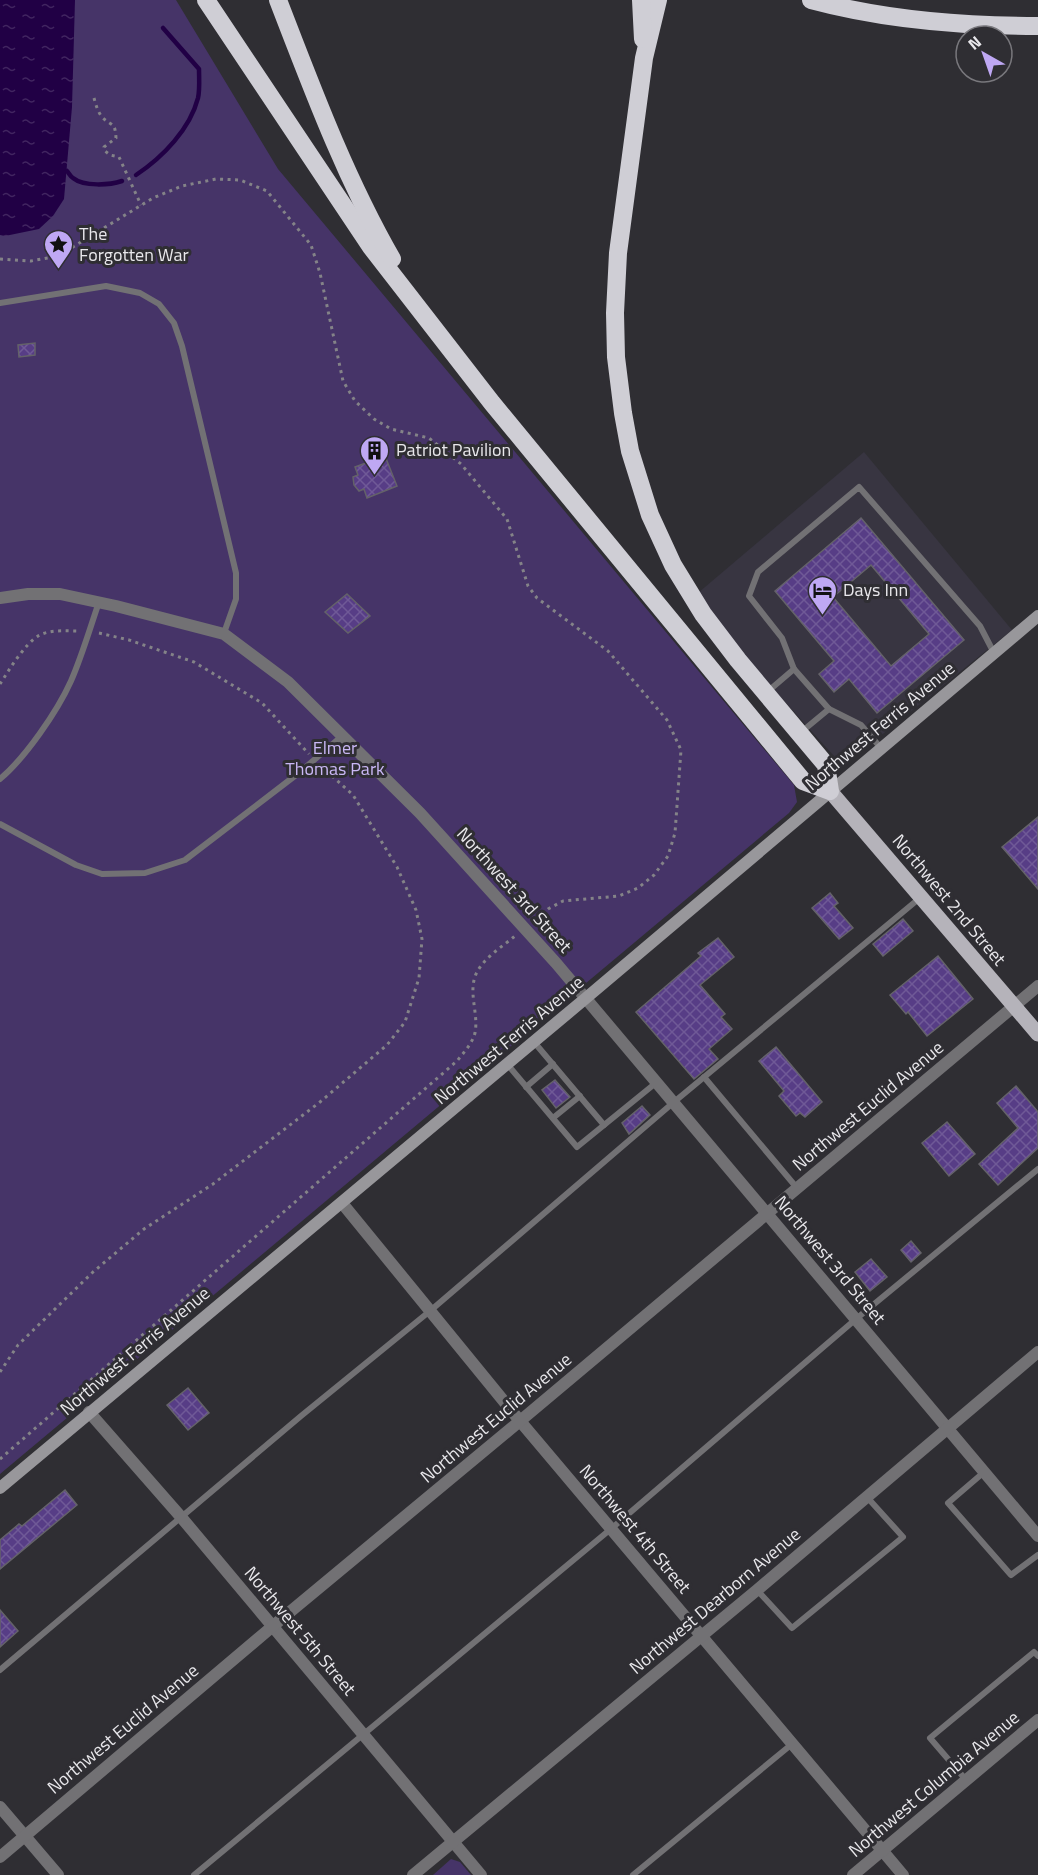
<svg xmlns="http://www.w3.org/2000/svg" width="1038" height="1875" viewBox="0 0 1038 1875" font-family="'Titillium Web',sans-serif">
	<defs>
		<pattern id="water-ripples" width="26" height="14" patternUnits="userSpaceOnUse" patternTransform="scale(1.5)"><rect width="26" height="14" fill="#210045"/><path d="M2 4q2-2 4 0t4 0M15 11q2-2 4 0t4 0" fill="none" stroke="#412560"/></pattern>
		<pattern id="building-cross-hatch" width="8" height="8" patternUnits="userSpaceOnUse" patternTransform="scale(1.5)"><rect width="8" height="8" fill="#573d86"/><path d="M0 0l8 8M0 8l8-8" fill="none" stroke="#6f5997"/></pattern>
	</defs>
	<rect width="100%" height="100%" fill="#2f2e33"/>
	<path fill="#383541" d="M864 452 1012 630 843 766 730 641 698 593Z"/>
	<g fill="#463468">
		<path d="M0 0H176L278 169 794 785 797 802 789 813 0 1474Z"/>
		<path d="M451 1859 460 1862 471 1875H433Z"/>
	</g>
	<path fill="url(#water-ripples)" d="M0 0H75L72 107 64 199 53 216 39 229 5 236 0 235Z"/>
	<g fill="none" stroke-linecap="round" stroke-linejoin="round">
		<g stroke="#210045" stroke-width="4.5">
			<path d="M67 171C69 173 70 176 73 178 84 187 110 185 122 181"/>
			<path d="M136 175C163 157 190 129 198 98 200 89 199 79 199 69L163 28"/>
		</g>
	</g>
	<g fill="url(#building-cross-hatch)" stroke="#646269" stroke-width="1.5" fill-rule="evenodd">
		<path d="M35 343V355L19 357 18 345Z"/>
		<path d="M385 456 397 486 367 498 364 489 359 491 354 485 353 477 358 475 355 467Z"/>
		<path d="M861 518 964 640 877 713 849 679 834 692 819 674 834 661 775 591ZM871 565 929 634 891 666 833 597Z"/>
		<path d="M347 594 370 616 348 633 325 612Z"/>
		<path d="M1038 817V889L1002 847Z"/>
		<path d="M830 893 838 903 834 906 853 928 839 939 812 908Z"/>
		<path d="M903 919 913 931 883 956 873 944Z"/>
		<path d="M718 938 734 957 700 985 725 1014 721 1017 732 1029 709 1049 718 1059 694 1079 636 1012 701 956 698 953Z"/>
		<path d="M938 956 973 999 927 1036 908 1012 906 1014 890 995Z"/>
		<path d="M776 1047 822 1102 805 1117 800 1113 796 1116 779 1096 784 1091 759 1061Z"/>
		<path d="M555 1080 570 1097 556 1108 542 1090Z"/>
		<path d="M1016 1086 1038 1112V1148L998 1185 979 1164 1018 1128 997 1103Z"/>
		<path d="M642 1106 650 1115 629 1134 622 1123Z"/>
		<path d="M947 1122 975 1154 949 1176 922 1143Z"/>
		<path d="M911 1241 921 1253 911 1262 901 1250Z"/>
		<path d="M871 1259 887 1277 870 1291 855 1272Z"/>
		<path d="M188 1388 209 1413 188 1430 167 1405Z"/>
		<path d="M65 1490 77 1505 0 1569V1540L19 1524 22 1526Z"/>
		<path d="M0 1610 18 1631 0 1647Z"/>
	</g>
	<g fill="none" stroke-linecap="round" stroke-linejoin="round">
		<g stroke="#848388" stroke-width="3" stroke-dasharray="3 4.5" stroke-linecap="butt">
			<path d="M94 98C96 105 98 113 103 118 113 127 115 122 116 138L104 147 105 151 110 155 119 157 141 205"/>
			<path d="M0 259 31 261 58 256 153 198 182 186 216 179 240 180 267 191 311 245 320 273 343 381 355 401 374 419 391 429 429 438 461 464 507 519 528 586 537 598 608 651 667 720 681 750 675 833 668 856 654 875 638 888 619 896 563 901 548 909 534 920"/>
			<path d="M99 633 129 640 194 662 262 703 309 754"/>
			<path d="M0 684C9 670 24 645 38 636 50 629 67 631 80 631"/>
			<path d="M0 1372 18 1345 93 1272 144 1229 213 1184 320 1102 387 1045 405 1022 419 978 422 939 416 910 397 867 353 795 320 765"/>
			<path d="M0 1459 457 1061C464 1052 472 1044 475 1033 479 1013 467 991 477 972 485 957 503 946 515 936"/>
		</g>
		<g stroke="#727174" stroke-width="6">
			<path d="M0 303 106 286 140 293 159 304 174 323 182 346 236 573V599L224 633"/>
			<path d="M766 693 794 669"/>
			<path d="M800 733 829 709"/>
			<path d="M881 748 861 725 829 709 794 669 782 638 749 596 758 572 859 487 980 626 994 653"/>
			<path d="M0 779C25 758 57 712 71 681 82 656 90 628 99 602"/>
			<path d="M0 824 76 865 102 874 145 873 185 860 300 772 342 736"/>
			<path d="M534 1042 604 1125"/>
			<path d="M507 1064 577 1147 657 1082"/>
			<path d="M704 1077 797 1188"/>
			<path d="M526 1087 553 1064"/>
			<path d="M553 1118 580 1096"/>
			<path d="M983 1473 948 1503 1011 1575 1038 1555"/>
			<path d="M757 1590 792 1628 903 1537 866 1496"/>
			<path d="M0 1670 301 1416 430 1311 674 1102 921 897"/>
			<path d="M966 1780 930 1738 1034 1652 1038 1656"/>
			<path d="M194 1875 612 1528 856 1319 1038 1169"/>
			<path d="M633 1875 792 1744"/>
		</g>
		<g stroke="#727174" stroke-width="12">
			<path d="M0 598 28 594H60L116 606 224 634 288 682 420 813 556 963 1038 1536"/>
			<path d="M342 1203 520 1421 903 1875"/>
			<path d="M89 1412 181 1517 481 1875"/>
			<path d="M0 1807 58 1875"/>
			<path d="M0 1857 273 1626 520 1421 1038 986"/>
			<path d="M413 1875 757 1590 1038 1352"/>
			<path d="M853 1875 1038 1720"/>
		</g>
		<path stroke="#98979b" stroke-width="12" d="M0 1488 586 998 1038 616"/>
		<path stroke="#b5b3ba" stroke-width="15" d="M830 791 1038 1034"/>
		<g stroke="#cfced5" stroke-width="18">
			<path d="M206 0 371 247 492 403 803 781 830 791 826 765 738 660 703 614 673 565 650 515 630 451 623 413 616 357 615 313 618 253 644 58 658 0"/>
			<path d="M278 0C312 88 345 177 392 259"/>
			<path d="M641 0 643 39"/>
			<path d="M811 0C885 20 962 26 1038 26"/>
		</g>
	</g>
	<defs>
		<symbol id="sight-pin" viewBox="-11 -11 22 30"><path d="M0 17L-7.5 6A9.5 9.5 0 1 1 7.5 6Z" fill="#bfa8f4" stroke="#2f2e33"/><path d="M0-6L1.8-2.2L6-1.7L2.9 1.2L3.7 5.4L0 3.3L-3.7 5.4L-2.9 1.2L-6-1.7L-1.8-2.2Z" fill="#111"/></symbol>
		<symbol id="building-pin" viewBox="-11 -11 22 30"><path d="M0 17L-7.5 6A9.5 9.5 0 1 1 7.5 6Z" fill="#bfa8f4" stroke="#2f2e33"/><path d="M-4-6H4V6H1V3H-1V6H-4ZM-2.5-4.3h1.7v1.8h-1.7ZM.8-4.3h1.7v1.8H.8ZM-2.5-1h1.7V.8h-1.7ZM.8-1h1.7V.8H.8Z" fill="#111"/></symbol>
		<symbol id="hotel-pin" viewBox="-11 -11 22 30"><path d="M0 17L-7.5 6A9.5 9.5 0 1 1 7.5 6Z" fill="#bfa8f4" stroke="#2f2e33"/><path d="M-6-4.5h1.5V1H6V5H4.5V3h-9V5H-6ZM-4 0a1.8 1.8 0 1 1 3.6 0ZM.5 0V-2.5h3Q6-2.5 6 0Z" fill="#111"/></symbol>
	</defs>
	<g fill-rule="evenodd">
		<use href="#sight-pin" x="42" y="228" width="33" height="45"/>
		<use href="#building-pin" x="358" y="434" width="33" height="45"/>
		<use href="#hotel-pin" x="806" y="574" width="33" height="45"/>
	</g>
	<g text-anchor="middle" stroke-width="6" stroke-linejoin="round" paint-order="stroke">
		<g font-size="18" fill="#e9e8ec" stroke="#2f2e33" text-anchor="start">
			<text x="79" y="240">The<tspan x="79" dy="21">Forgotten War</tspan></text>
			<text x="396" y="456">Patriot Pavilion</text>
			<text x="843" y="596">Days Inn</text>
		</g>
		<g font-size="18" fill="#e9e8ec" stroke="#2f2e33">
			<text transform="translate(880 726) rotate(-40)" y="6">Northwest Ferris Avenue</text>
			<text transform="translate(514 890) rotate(48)" y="6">Northwest 3rd Street</text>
			<text transform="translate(949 900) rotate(50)" y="6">Northwest 2nd Street</text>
			<text transform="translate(509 1040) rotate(-40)" y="6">Northwest Ferris Avenue</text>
			<text transform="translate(868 1106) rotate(-40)" y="6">Northwest Euclid Avenue</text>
			<text transform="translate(830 1260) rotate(50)" y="6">Northwest 3rd Street</text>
			<text transform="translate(135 1351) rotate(-40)" y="6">Northwest Ferris Avenue</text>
			<text transform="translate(496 1418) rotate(-40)" y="6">Northwest Euclid Avenue</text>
			<text transform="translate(635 1529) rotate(50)" y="6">Northwest 4th Street</text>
			<text transform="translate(715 1601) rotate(-40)" y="6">Northwest Dearborn Avenue</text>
			<text transform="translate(300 1631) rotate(50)" y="6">Northwest 5th Street</text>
			<text transform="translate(123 1729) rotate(-40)" y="6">Northwest Euclid Avenue</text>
			<text transform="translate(934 1784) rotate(-40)" y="6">Northwest Columbia Avenue</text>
		</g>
		<g font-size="18" fill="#cab8f6" stroke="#2f2e33">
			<text x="335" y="754">Elmer<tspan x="335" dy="21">Thomas Park</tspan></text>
		</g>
	</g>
	<g transform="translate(984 54) rotate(320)"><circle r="28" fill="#2f2e33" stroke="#79787d" stroke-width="1.5"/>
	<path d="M0-4.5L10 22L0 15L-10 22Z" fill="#bfa8f4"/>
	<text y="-9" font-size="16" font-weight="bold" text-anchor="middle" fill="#e9e8ec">N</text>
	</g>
</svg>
